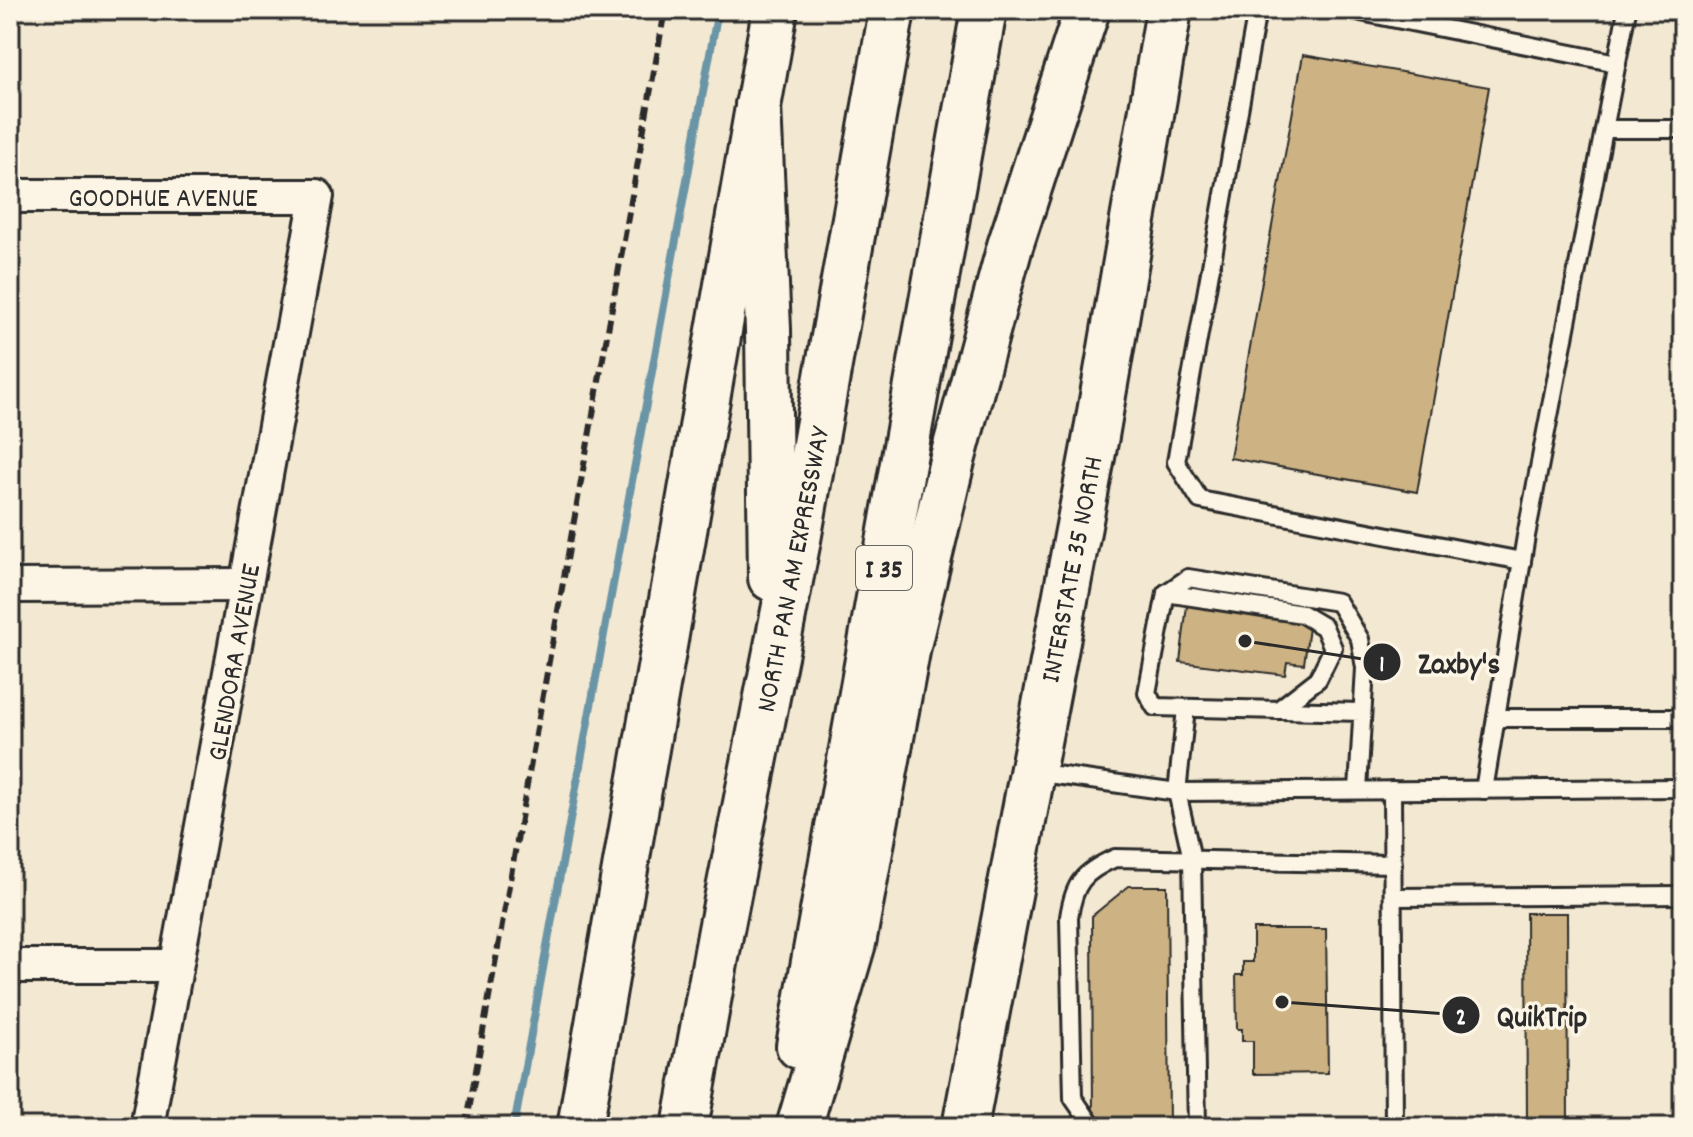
<svg xmlns="http://www.w3.org/2000/svg" width="1693" height="1137" viewBox="0 0 1693 1137" font-family="Dekko,sans-serif">
	<rect width="100%" height="100%" fill="#f3e8d1"/>
	<filter id="ink" filterUnits="userSpaceOnUse"><feTurbulence type="fractalNoise" baseFrequency=".0125" numOctaves="2"/><feDisplacementMap in="SourceGraphic" scale="16" xChannelSelector="R" yChannelSelector="G"/><feConvolveMatrix kernelMatrix="1 2 1 2 8 2 1 2 1" color-interpolation-filters="sRGB"/></filter>
	<g filter="url(#ink)">
		<g fill="none" stroke-linecap="round" stroke-linejoin="round">
			<path stroke="#6b95a6" stroke-width="8" d="M514 1127 718 10"/>
		</g>
		<g fill="#cdb383" stroke="#2b2b2b" stroke-width="2">
			<path d="M1303 55 1489 87 1417 492 1230 458Z"/>
			<path d="M1187 605 1310 620 1304 664 1287 662 1285 675 1180 662Z"/>
			<path d="M1129 886H1167L1169 1127H1107L1093 1114 1092 916Z"/>
			<path d="M1526 913H1567L1568 1124H1527Z"/>
			<path d="M1253 929H1326L1328 1073 1253 1074V1041H1242V1029H1237L1236 975H1243V962H1253Z"/>
		</g>
		<g fill="none" stroke-linecap="round" stroke-linejoin="round">
			<defs>
				<g id="lane">
					<path d="M1257 10 1176 462 1200 500 1522 561"/>
					<path d="M1351 10 1617 63"/>
					<path d="M1670 10 1683 13"/>
					<path d="M1605 129H1683"/>
					<path d="M1166 593 1302 614 1324 627 1333 648 1318 679 1278 710"/>
					<path d="M1186 709 1177 792 1192 859 1197 1127"/>
					<path d="M1496 718H1683"/>
					<path d="M1034 772 1177 792 1683 788"/>
					<path d="M1358 790 1365 668 1360 639 1338 602 1188 578 1166 593 1147 693 1155 707 1361 712"/>
					<path d="M1392 790 1394 1127"/>
					<path d="M1484 790 1526 536 1627 10"/>
					<path d="M1393 897 1683 895"/>
					<path d="M1093 1127 1073 1098 1069 917C1074 883 1083 872 1115 858L1393 864"/>
				</g>
				<g id="street">
					<path d="M10 196H317L147 1127"/>
					<path d="M10 586 246 585"/>
					<path d="M10 966H176"/>
				</g>
				<g id="secondary">
					<path d="M580 1127 775 10"/>
					<path d="M965 1127 1096 436 1169 10"/>
				</g>
				<g id="highway">
					<path d="M758 105 768 329 771 578"/>
					<path d="M799 1046 984 10"/>
					<path d="M685 1127 721 930 798 540 892 10"/>
					<path d="M799 1127 853 943 908 646 952 461 1010 246 1087 10"/>
				</g>
			</defs>
			<use href="#lane" stroke="#2b2b2b" stroke-width="22"/>
			<use href="#street" stroke="#2b2b2b" stroke-width="38"/>
			<use href="#secondary" stroke="#2b2b2b" stroke-width="50"/>
			<use href="#highway" stroke="#2b2b2b" stroke-width="50"/>
			<use href="#lane" stroke="#fcf5e5" stroke-width="16"/>
			<use href="#street" stroke="#fcf5e5" stroke-width="32"/>
			<use href="#secondary" stroke="#fcf5e5" stroke-width="44"/>
			<use href="#highway" stroke="#fcf5e5" stroke-width="44"/>
			<path stroke="#2b2b2b" stroke-width="6" stroke-dasharray="12 6" stroke-linecap="butt" d="M466 1127 665 10"/>
		</g>
	</g>
	<g text-anchor="middle" stroke-width="7" stroke-linejoin="round" paint-order="stroke">
		<rect fill="#fcf5e5" stroke="#6a6863" stroke-width="2" x="856" y="546" width="56" height="44" rx="6"/>
		<g font-size="26" font-weight="bold" fill="#2b2b2b">
			<text x="884" y="577">I 35</text>
		</g>
		<g font-size="28" fill="#2b2b2b" stroke="#fcf5e5">
			<text x="163" y="206">GOODHUE AVENUE</text>
			<text transform="translate(791 569) rotate(-79)" y="10">NORTH PAN AM EXPRESSWAY</text>
			<text transform="translate(1070 569) rotate(-79)" y="10">INTERSTATE 35 NORTH</text>
			<text transform="translate(232 662) rotate(-80)" y="10">GLENDORA AVENUE</text>
		</g>
	</g>
	<path fill="none" stroke="#2b2b2b" stroke-width="3" d="M1245 641L1382 662M1282 1002L1461 1015"/>
	<g fill="#2b2b2b" stroke="#fcf5e5" stroke-width="3">
		<circle cx="1245" cy="641" r="8"/>
		<circle cx="1282" cy="1002" r="8"/>
		<circle cx="1382" cy="662" r="20"/>
		<circle cx="1461" cy="1015" r="20"/>
	</g>
	<g font-size="24" text-anchor="middle" font-weight="bold" fill="#fff">
		<text x="1382" y="671">1</text>
		<text x="1461" y="1024">2</text>
	</g>
	<g font-size="30" text-anchor="middle" font-weight="bold" fill="#2b2b2b" stroke="#fcf5e5" stroke-width="7" stroke-linejoin="round" paint-order="stroke">
		<text x="1459" y="673">Zaxby's</text>
		<text x="1542" y="1026">QuikTrip</text>
	</g>
	<rect width="1693" height="1137" fill="none" stroke="#fcf5e5" stroke-width="40"/>
	<rect x="20" y="20" width="1653" height="1097" fill="none" stroke="#2b2b2b" stroke-width="3" filter="url(#ink)"/>
</svg>
